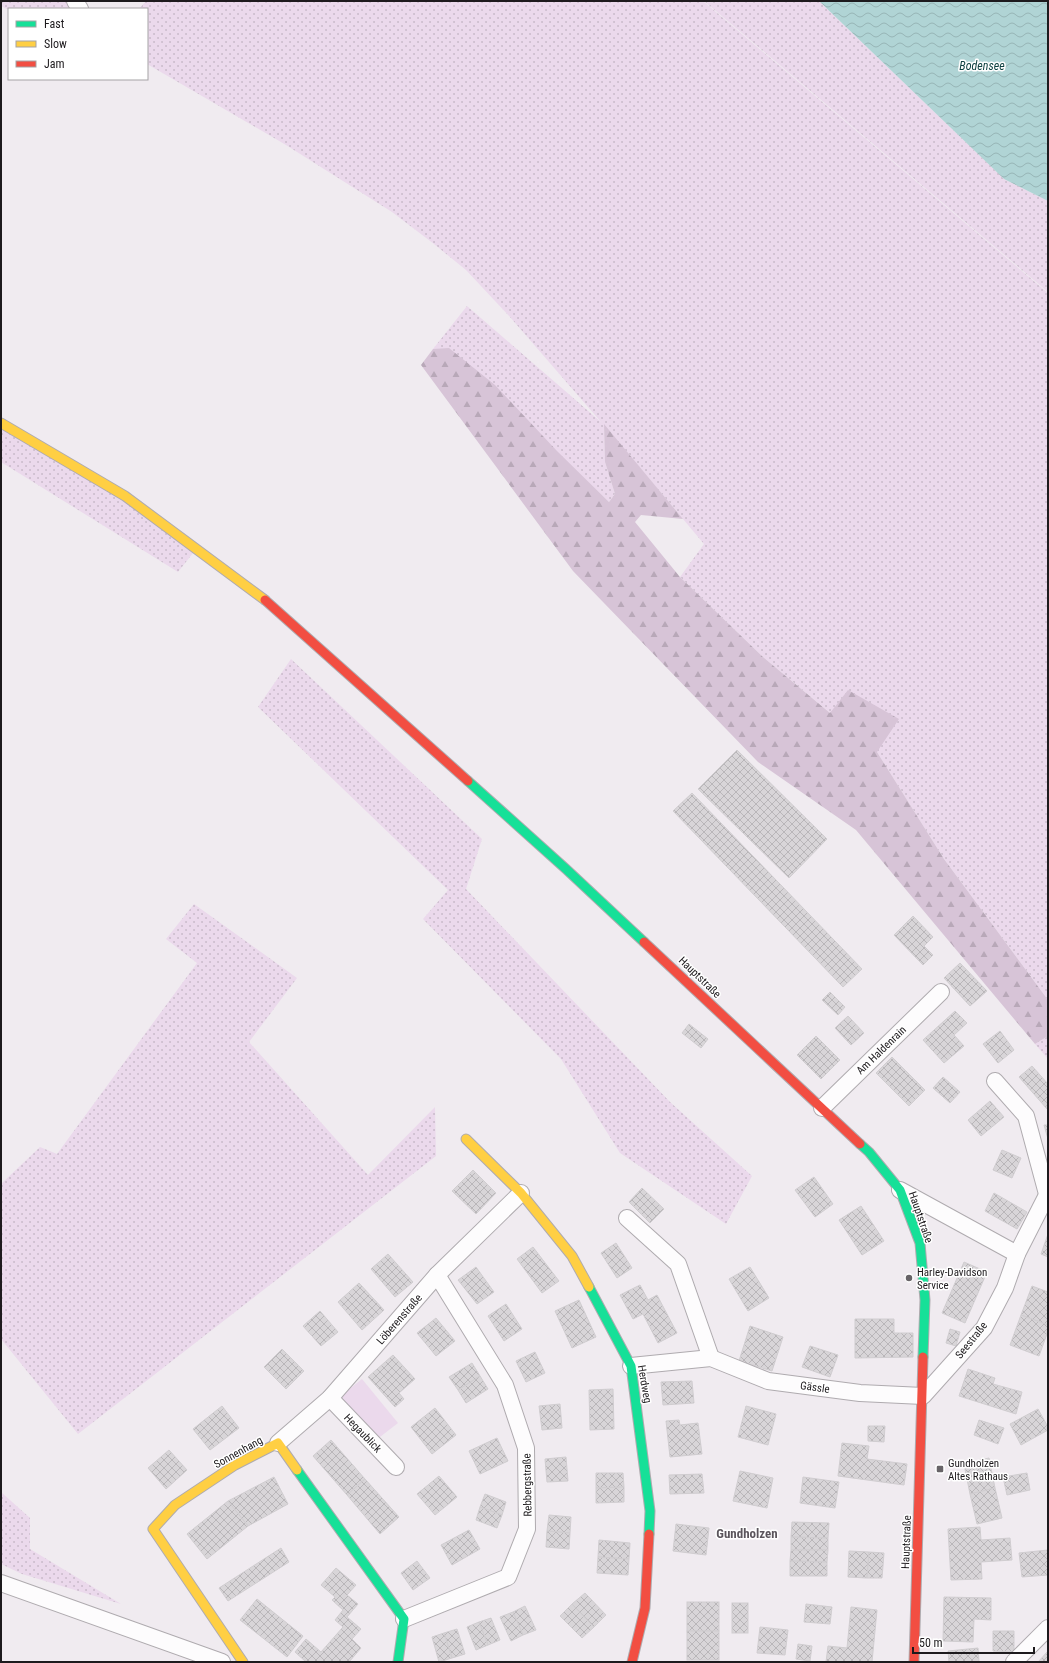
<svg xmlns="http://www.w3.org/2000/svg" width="1049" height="1663" viewBox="0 0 1049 1663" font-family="'Roboto Condensed',sans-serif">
	<defs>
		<pattern id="grass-dots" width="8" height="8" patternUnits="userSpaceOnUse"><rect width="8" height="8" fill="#ebd9ec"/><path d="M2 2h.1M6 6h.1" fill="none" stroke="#c9baca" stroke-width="1.8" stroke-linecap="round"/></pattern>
		<pattern id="forest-firs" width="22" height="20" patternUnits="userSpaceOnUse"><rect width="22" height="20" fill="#d7c4d7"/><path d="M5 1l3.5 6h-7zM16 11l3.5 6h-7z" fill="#b8a8b8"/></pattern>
		<pattern id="water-waves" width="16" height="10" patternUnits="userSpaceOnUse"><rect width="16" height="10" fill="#b0d4d5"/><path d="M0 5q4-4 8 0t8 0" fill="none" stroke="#97b5b6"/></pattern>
		<pattern id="building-cross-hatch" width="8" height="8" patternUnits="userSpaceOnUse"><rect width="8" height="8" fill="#d8d5d8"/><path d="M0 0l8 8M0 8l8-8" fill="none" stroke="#b9b6b9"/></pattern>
	</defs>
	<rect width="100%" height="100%" fill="#f0ebf0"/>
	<g fill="url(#grass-dots)">
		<path d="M1 1H72L76 9H9V10L1 6Z"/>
		<path d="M146 1H703L1048 293V1000L944 859 877 752 763 657 680 577 704 544 604 425 605 462 615 494 609 502 449 349H433L467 306 601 422 510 317 466 270 434 244 392 212 286 145 147 64V9H139Z"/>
		<path d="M704 1H819L1004 179 1048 201V292Z"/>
		<path d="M1 423 197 548 178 572 1 462Z"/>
		<path d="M291 659 482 839 466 889 670 1102 752 1176 726 1224 620 1153 561 1059 423 919 448 890 258 707Z"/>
		<path d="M194 904 297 978 249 1042 368 1175 435 1107 436 1156 78 1434 1 1339V1184L40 1147 57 1154 197 963 166 939Z"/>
		<path d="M1048 1036V1059L1035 1044Z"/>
		<path d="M1 1492 30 1518V1549L121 1604 22 1574 1 1564Z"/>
	</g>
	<path fill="url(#forest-firs)" d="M449 348 495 385 557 451 609 502 615 494 605 462 604 424 683 519 641 515 635 522 680 577 763 657 830 713 848 690 899 719 877 752 944 859 1048 1000V1036L1035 1044 856 830 758 762 573 571 421 365 433 349Z"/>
	<path fill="#ebd9ec" d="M362 1379 398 1423 376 1440 338 1398Z"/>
	<path fill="url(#water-waves)" d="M819 1H1048V201L1004 179Z"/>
	<g fill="url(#building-cross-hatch)" stroke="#d0cdd0">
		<path d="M737 750 827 839 789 878 698 789Z"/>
		<path d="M692 793 862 969 843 987 673 811Z"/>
		<path d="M913 916 933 937 924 946 933 955 923 965 894 935Z"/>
		<path d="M960 963 987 991 970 1006 944 978Z"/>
		<path d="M830 992 845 1007 838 1015 822 1000Z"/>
		<path d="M955 1011 967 1023 954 1035 964 1046 944 1063 923 1040Z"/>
		<path d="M848 1016 864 1033 851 1045 835 1028Z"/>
		<path d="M689 1024 708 1039 701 1048 682 1033Z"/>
		<path d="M1000 1031 1014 1050 998 1063 983 1044Z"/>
		<path d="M816 1036 840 1060 821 1079 797 1055Z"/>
		<path d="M892 1057 925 1090 909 1106 876 1073Z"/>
		<path d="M1032 1066 1048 1084 1047 1109 1019 1077Z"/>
		<path d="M943 1077 960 1092 950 1103 933 1088Z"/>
		<path d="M990 1101 1004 1117 981 1136 968 1120Z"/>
		<path d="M1044 1125H1048V1139Z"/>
		<path d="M1002 1150 1021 1158 1012 1178 993 1170Z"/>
		<path d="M473 1170 496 1193 476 1214 452 1191Z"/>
		<path d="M814 1177 833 1204 815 1217 795 1190Z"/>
		<path d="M642 1188 664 1209 650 1223 629 1202Z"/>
		<path d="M994 1193 1027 1212 1017 1229 985 1211Z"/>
		<path d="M861 1206 884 1241 862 1255 839 1220Z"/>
		<path d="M1048 1234V1257L1041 1254Z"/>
		<path d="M616 1243 632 1268 617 1278 601 1253Z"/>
		<path d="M533 1247 559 1281 542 1293 517 1259Z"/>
		<path d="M388 1254 413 1282 395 1297 371 1269Z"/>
		<path d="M964 1262 987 1272 965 1323 942 1313Z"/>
		<path d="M476 1267 494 1292 477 1304 458 1280Z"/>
		<path d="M750 1267 769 1298 748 1311 729 1279Z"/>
		<path d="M359 1283 384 1310 362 1330 338 1302Z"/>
		<path d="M640 1285 648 1300 657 1295 677 1333 658 1343 643 1314 633 1319 620 1295Z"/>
		<path d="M1032 1286 1048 1292V1325L1021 1315Z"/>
		<path d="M579 1300 596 1337 572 1348 555 1311Z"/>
		<path d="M506 1304 522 1329 504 1341 488 1316Z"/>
		<path d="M320 1311 338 1332 321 1346 303 1326Z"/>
		<path d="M1021 1315 1048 1325V1331L1039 1356 1010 1345Z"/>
		<path d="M436 1318 455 1341 436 1356 417 1333Z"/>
		<path d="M855 1319H894V1333H913V1357L855 1358Z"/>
		<path d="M750 1326 783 1337 772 1371 739 1361Z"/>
		<path d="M950 1329 960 1332 956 1346 946 1343Z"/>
		<path d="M810 1346 838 1355 830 1377 802 1367Z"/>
		<path d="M282 1349 304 1371 286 1389 264 1367Z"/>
		<path d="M535 1352 545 1373 526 1382 516 1361Z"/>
		<path d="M393 1355 415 1379 399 1393 404 1399 395 1407 368 1377Z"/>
		<path d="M472 1363 480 1376 458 1390 449 1377Z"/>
		<path d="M968 1369 995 1378 993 1384 1022 1392 1016 1414 959 1396Z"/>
		<path d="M480 1376 488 1389 466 1403 458 1390Z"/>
		<path d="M692 1381 694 1403 663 1405 661 1382Z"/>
		<path d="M613 1389 614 1429 590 1430 589 1390Z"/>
		<path d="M560 1404 562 1428 542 1430 539 1406Z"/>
		<path d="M222 1406 239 1428 210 1450 193 1429Z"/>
		<path d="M746 1406 776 1414 768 1445 738 1437Z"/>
		<path d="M435 1408 456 1435 432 1454 411 1427Z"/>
		<path d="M1038 1409 1048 1427V1430L1021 1445 1010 1424Z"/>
		<path d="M679 1420 680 1425 698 1423 702 1454 670 1457 666 1421Z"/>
		<path d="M979 1420 1004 1428 998 1444 974 1435Z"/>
		<path d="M868 1426H885L884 1442 868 1441Z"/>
		<path d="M497 1438 508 1461 480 1474 469 1451Z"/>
		<path d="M331 1440 365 1479 347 1495 313 1456Z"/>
		<path d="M842 1443 869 1446 867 1459 907 1464 904 1485 838 1476Z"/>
		<path d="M169 1450 187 1470 166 1489 148 1468Z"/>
		<path d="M566 1457 568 1481 547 1482 545 1459Z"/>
		<path d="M989 1458 995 1488 970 1494 964 1464Z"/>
		<path d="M740 1471 773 1478 767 1508 733 1501Z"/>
		<path d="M596 1473H623L624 1487 596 1488Z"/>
		<path d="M1027 1473 1030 1490 1007 1495 1003 1477Z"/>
		<path d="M702 1474 704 1493 670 1494 669 1475Z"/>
		<path d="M439 1476 457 1497 435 1515 417 1494Z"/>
		<path d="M274 1477 288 1504 248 1526 228 1501Z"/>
		<path d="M803 1477 839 1482 835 1508 800 1503Z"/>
		<path d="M365 1479 399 1517 380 1534 347 1495Z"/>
		<path d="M624 1487V1502L596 1503V1488Z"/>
		<path d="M995 1488 1002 1518 977 1524 970 1494Z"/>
		<path d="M485 1494 506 1502 502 1515 480 1507Z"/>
		<path d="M228 1501 248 1526 207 1559 187 1534Z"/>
		<path d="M480 1507 502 1515 497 1528 476 1520Z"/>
		<path d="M549 1515 571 1517 570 1533 547 1531Z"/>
		<path d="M792 1522 829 1523 828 1538 791 1537Z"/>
		<path d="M676 1524 709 1528 706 1555 673 1551Z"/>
		<path d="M980 1527 981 1540 1010 1538 1012 1560 981 1562 982 1579 951 1580 948 1529Z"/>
		<path d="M469 1530 480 1549 452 1565 441 1545Z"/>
		<path d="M547 1531 570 1533 569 1549 546 1547Z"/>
		<path d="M791 1537 828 1538V1550H791Z"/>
		<path d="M599 1540 630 1543 629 1559 598 1557Z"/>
		<path d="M281 1548 289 1562 228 1601 219 1588Z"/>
		<path d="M791 1550H828L827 1562 790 1561Z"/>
		<path d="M1048 1550V1575L1022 1577 1019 1553Z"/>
		<path d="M849 1551 869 1552 867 1578 848 1577Z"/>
		<path d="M869 1552 884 1553 882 1578H867Z"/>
		<path d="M598 1557 629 1559 628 1575 597 1573Z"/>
		<path d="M417 1561 430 1578 413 1590 401 1573Z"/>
		<path d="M790 1561 827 1562V1576H790Z"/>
		<path d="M336 1568 356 1585 347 1595 358 1604 347 1617 361 1629 352 1639 361 1648 349 1662H306L295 1652 306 1639 321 1652 343 1627 335 1620 343 1610 332 1600 335 1597 321 1585Z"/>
		<path d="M585 1593 606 1615 594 1627 572 1604Z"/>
		<path d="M944 1597 991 1598V1620L974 1619 973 1642 943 1641Z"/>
		<path d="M257 1599 303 1636 287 1657 240 1620Z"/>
		<rect x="687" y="1602" width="32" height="29"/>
		<rect x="732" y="1603" width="16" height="30"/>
		<path d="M572 1604 594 1627 582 1638 560 1616Z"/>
		<path d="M806 1604 832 1607 830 1624 804 1622Z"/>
		<path d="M525 1606 536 1630 523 1635 513 1612Z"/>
		<path d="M851 1607 877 1610 872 1662H826L828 1646 847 1648Z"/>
		<path d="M513 1612 523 1635 511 1641 500 1617Z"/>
		<path d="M491 1618 500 1640 488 1645 479 1622Z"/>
		<path d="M479 1622 488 1645 476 1650 467 1627Z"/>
		<path d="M760 1627 788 1630 785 1655 757 1653Z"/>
		<path d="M457 1629 465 1654 452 1658 444 1633Z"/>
		<rect x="687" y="1631" width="32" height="29"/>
		<path d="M993 1631H1014V1652L993 1651Z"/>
		<path d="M444 1633 452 1658 439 1662 432 1637Z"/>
		<path d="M798 1644 812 1646 810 1661 796 1659Z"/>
		<path d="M978 1648 979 1662H949L948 1651Z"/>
		<path d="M1048 1651V1662H1038Z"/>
	</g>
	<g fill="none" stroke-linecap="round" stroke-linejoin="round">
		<defs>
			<g id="street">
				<path d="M75 1 80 9"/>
				<path d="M995 1081 1026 1116 1047 1194"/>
				<path d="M822 1108 941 992"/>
				<path d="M900 1190 1017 1254"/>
				<path d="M627 1218 678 1264 711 1358"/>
				<path d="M631 1366 711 1358 768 1381 860 1393 923 1396 984 1328 1005 1288 1017 1254 1048 1193"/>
				<path d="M330 1398 396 1467"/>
				<path d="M278 1443 330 1398 437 1275 521 1193"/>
				<path d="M1 1583 222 1662"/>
				<path d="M404 1619 508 1577 527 1529 526 1448 505 1385 437 1275"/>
				<path d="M1014 1662 1048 1628"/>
			</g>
			<g id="fast">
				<path d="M468 781 566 869 644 942"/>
				<path d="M860 1144 869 1152 900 1190 920 1243 925 1300 923 1357"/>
				<path d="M589 1287 631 1366 650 1511 649 1534"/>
				<path d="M297 1470 404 1619 398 1662"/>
			</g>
			<g id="slow">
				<path d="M1 423 125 496 265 600"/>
				<path d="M466 1139 521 1193 572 1256 589 1287"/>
				<path d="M243 1662 153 1529 175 1505 235 1465 278 1443 297 1470"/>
			</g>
			<g id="jam">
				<path d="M265 600 468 781"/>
				<path d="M644 942 860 1144"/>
				<path d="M632 1662 645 1608 649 1534"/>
				<path d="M914 1662 923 1357"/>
			</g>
		</defs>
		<use href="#street" stroke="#afabaf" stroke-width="18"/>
		<use href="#fast" stroke="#afabaf" stroke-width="11"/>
		<use href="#slow" stroke="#afabaf" stroke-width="11"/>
		<use href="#jam" stroke="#afabaf" stroke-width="11"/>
		<use href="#street" stroke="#fdfcfd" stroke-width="16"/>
		<use href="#fast" stroke="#16e098" stroke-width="9"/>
		<use href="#slow" stroke="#ffcf43" stroke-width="9"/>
		<use href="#jam" stroke="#f24e42" stroke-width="9"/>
	</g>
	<g fill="#676367" stroke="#fff" stroke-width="1.5">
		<circle cx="909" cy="1278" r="4"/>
		<rect x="936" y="1465" width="8" height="8" rx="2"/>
	</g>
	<g text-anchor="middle" stroke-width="3" stroke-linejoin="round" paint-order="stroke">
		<g font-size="11" fill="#1d1a1d" stroke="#fff">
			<text transform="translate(700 977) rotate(44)" y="4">Hauptstraße</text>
			<text transform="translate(881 1050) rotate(-44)" y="4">Am Haldenrain</text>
			<text transform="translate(921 1217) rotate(71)" y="4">Hauptstraße</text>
			<text transform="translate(399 1319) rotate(-49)" y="4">Löberenstraße</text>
			<text transform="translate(971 1340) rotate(-51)" y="4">Seestraße</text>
			<text transform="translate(645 1384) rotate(80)" y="4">Herdweg</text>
			<text transform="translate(815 1387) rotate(8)" y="4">Gässle</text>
			<text transform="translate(363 1433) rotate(46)" y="4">Hegaublick</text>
			<text transform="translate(238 1452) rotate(-29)" y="4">Sonnenhang</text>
			<text transform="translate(527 1485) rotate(-91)" y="4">Rebbergstraße</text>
			<text transform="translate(906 1542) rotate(-88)" y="4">Hauptstraße</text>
		</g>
		<g font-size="11" fill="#1d1a1d" stroke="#fff" text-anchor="start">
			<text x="917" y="1276">Harley-Davidson<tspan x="917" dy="13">Service</tspan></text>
			<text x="948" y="1467">Gundholzen<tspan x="948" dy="13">Altes Rathaus</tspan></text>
		</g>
		<g font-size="12" font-style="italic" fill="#0f4141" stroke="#fff">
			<text x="982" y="70">Bodensee</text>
		</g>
		<g font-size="13" font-weight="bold" fill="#5b555c" stroke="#fff">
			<text x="747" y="1538">Gundholzen</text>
		</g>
	</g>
	<rect width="1049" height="1663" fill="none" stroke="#1d1a1d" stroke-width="4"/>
	<rect x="8" y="8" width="140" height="72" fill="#ffffff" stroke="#a5a3a5"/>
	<rect x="16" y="21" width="20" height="6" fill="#16e098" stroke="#a5a3a5"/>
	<text x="44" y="28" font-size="12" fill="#1d1a1d">Fast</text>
	<rect x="16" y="41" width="20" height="6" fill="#ffcf43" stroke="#a5a3a5"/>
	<text x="44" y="48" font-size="12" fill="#1d1a1d">Slow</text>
	<rect x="16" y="61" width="20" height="6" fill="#f24e42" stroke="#a5a3a5"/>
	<text x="44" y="68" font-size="12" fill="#1d1a1d">Jam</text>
	<path d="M913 1647v6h121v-6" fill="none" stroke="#1d1a1d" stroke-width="2"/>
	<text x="919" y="1647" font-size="12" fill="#1d1a1d" stroke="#ffffff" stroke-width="3" paint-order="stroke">50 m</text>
</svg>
